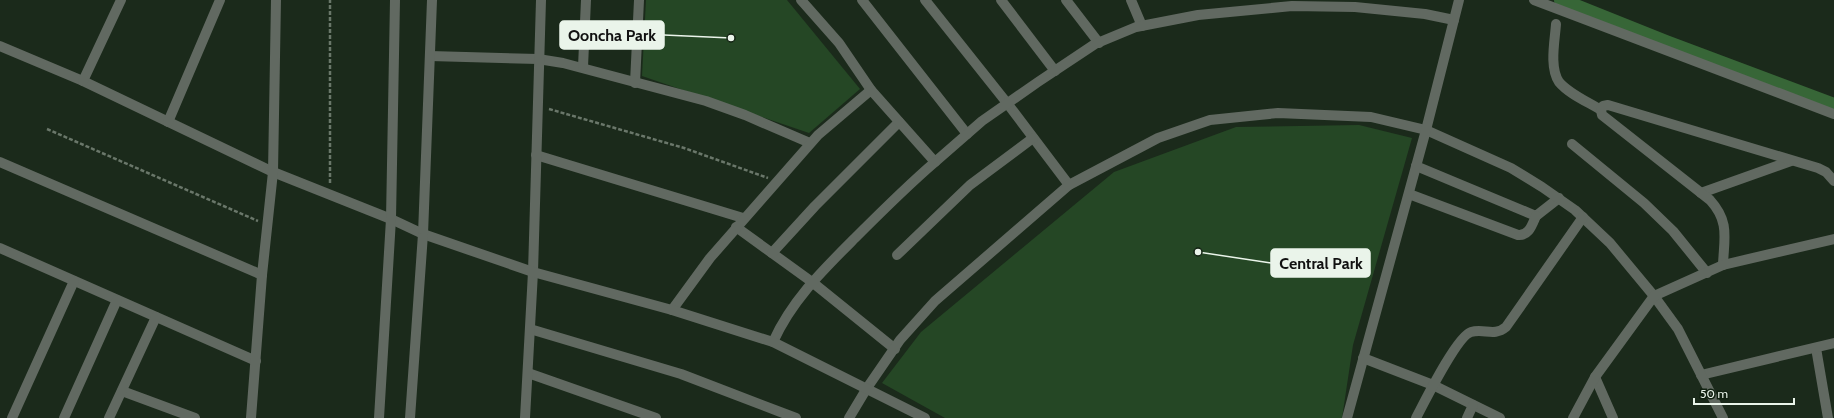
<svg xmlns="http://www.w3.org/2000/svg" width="1834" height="418" viewBox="0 0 1834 418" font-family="Cabin,sans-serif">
	<rect width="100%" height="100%" fill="#1b2a1b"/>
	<g fill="#254725">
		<path d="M646 0H787L860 89 809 133 642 76Z"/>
		<path d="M1359 125 1412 138 1353 345 1342 418H945L882 383 921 332 1114 172 1236 127Z"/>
	</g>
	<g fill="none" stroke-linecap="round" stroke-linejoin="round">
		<path stroke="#376637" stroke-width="14" d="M1561 0 1666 42 1834 105"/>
		<g stroke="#6a776a" stroke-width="2.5" stroke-dasharray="4 2" stroke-linecap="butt">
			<path d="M549 109 684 148 768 178"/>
			<path d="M47 129 258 221"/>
			<path d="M330 183V0"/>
		</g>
		<g stroke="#616961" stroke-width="10">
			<path d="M801 0 839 43 871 90"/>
			<path d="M862 0 967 134"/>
			<path d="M925 0 1007 103 1069 185"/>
			<path d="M1001 0 1055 71"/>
			<path d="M1066 0 1099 43"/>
			<path d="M1131 0 1142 26"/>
			<path d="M1534 0 1834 114"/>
			<path d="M1556 24C1555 40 1549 67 1559 82 1569 94 1588 102 1601 110"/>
			<path d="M0 46 83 81 273 172 391 219"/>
			<path d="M430 56 538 59 563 63 706 101 745 115 810 143"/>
			<path d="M583 67 586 0"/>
			<path d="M83 81 121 0"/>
			<path d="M635 83 639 0"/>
			<path d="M168 122 220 0"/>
			<path d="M1572 144 1644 203 1673 231 1707 273"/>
			<path d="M536 155 743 218"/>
			<path d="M0 162 262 275"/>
			<path d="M1416 166 1536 216 1559 198"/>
			<path d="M1701 193 1791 161"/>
			<path d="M1409 194 1518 235C1529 236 1532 225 1536 216"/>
			<path d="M736 227 812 282 895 349"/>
			<path d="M0 248 256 361"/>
			<path d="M772 253 815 206 899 122"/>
			<path d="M897 255 970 185 1033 138"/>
			<path d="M1723 265C1724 238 1730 222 1710 200L1602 115 1601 110 1603 106 1608 105 1818 168 1826 172 1834 181"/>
			<path d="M672 310 710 258 818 135 871 90 935 162 982 121 1038 82 1095 44 1136 27 1198 15 1292 6 1355 7 1425 14 1454 20"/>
			<path d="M530 329 681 374 796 418"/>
			<path d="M773 342C792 300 823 270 855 238 881 212 907 186 935 162"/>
			<path d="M1816 348 1828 418"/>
			<path d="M1363 358 1433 385 1500 418"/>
			<path d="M528 373 656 418"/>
			<path d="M1701 375 1834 343"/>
			<path d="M1595 377 1613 418"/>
			<path d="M122 391 195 418"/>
			<path d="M12 418 74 281"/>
			<path d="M64 418 117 300"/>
			<path d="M109 418 156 317"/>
			<path d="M251 418 262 275 273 172 276 0"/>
			<path d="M525 418 533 272 541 0"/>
			<path d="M849 418 867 388 900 340 935 301 1069 185 1158 138 1210 120 1278 113 1371 117 1426 130 1511 168 1542 187 1575 210 1610 243 1654 296 1678 329 1723 418"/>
			<path d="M1347 418 1426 130 1459 0"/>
			<path d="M1416 418C1424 403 1457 336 1471 332 1484 328 1494 337 1506 327L1583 217"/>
			<path d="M1467 418 1473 405"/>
			<path d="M1573 418 1595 377 1654 296 1723 265 1834 239"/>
		</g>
		<g stroke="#616961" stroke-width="10">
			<path d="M391 219 423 234 533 272 672 310 773 342 925 418"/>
			<path d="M379 418 391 219 395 0"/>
			<path d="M410 418 423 234 432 0"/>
		</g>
	</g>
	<path fill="none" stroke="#eaf4ea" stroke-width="1.5" d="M731 38L664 35M1198 252L1271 263"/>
	<g fill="#eaf4ea" stroke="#112111" stroke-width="1.5">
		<circle cx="731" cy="38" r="4"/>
		<circle cx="1198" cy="252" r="4"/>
	</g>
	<g fill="#eaf4ea" stroke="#eaf4ea" stroke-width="1.5">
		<rect x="560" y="21" width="104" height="28" rx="4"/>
		<rect x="1271" y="249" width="99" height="28" rx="4"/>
	</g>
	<g font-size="16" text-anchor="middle" font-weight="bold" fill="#111">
		<text x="612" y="41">Ooncha Park</text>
		<text x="1321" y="269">Central Park</text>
	</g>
	<path d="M1694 398v6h100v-6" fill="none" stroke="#eaf4ea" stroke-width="2"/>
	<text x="1700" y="398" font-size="12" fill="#eaf4ea" stroke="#112111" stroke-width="3" paint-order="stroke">50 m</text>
</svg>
